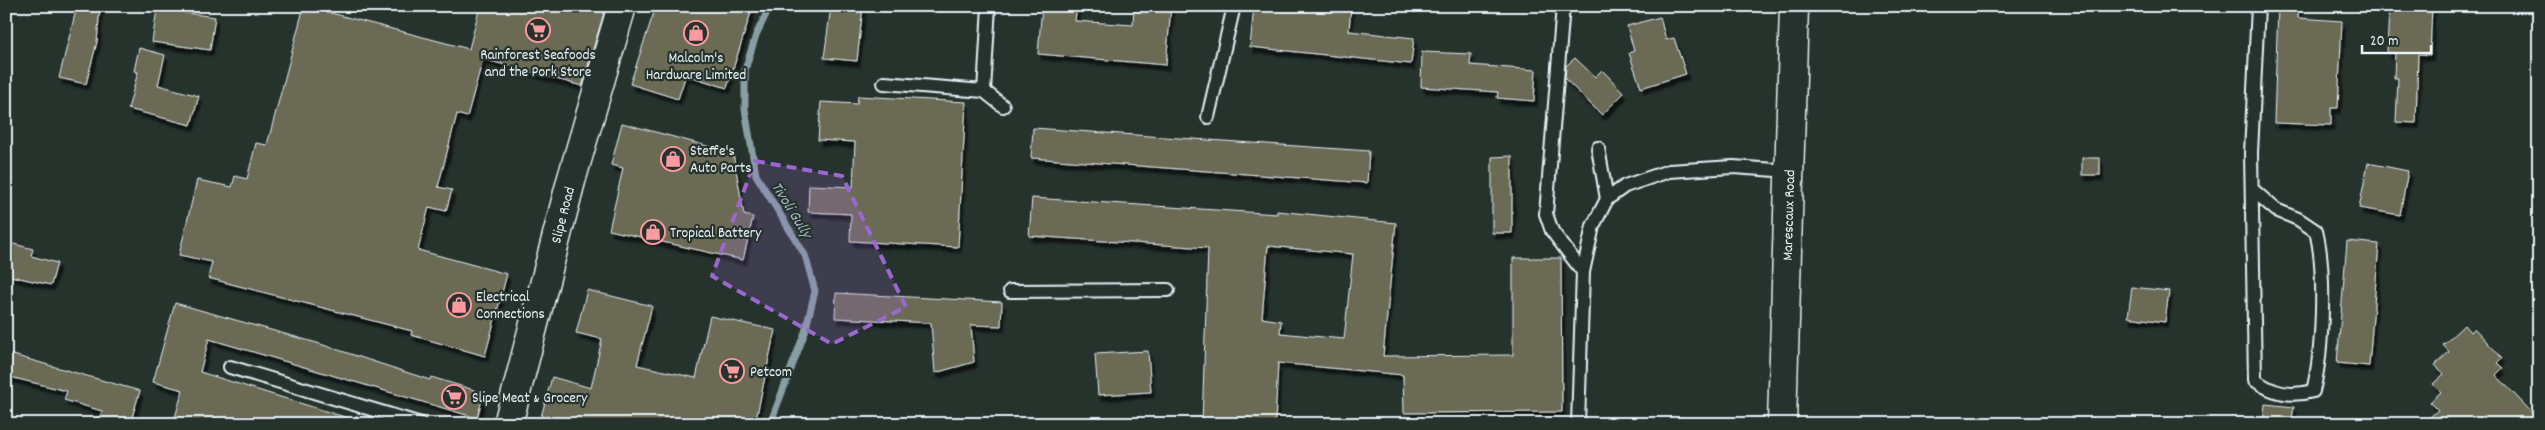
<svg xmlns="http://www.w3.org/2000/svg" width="2545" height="430" viewBox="0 0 2545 430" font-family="Dekko,sans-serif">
	<defs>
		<filter id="shadow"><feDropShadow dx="3" dy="5.5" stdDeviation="1" flood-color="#0009"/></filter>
	</defs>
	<rect width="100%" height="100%" fill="#26332d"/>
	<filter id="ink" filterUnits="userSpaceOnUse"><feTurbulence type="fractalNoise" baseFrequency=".02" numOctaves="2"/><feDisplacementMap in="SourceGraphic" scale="10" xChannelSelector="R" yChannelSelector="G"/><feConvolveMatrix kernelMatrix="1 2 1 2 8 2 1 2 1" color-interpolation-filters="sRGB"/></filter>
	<g filter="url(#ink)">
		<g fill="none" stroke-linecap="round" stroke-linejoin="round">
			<path stroke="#879fa4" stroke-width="7" d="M770 6 756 35 745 70V109L756 175 805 255 815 291 805 332 770 424"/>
		</g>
		<g fill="#6a6a55" stroke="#e8f1f8" fill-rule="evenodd" filter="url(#shadow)">
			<path d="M77 6H100L97 42 86 84 59 78Z"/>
			<path d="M304 6 469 49 480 6H606L582 86 483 59 467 117 457 114 438 187 452 190 446 211 429 207 418 250 507 274 485 356 411 335 412 331 208 278 212 262 179 255 197 180 232 187 235 176 247 179 256 143 267 145Z"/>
			<path d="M656 6H753L727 88 686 75 678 99 630 84Z"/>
			<path d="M831 6H863L857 61 824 58Z"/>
			<path d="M1042 6H1077L1075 21 1133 25 1134 6H1171L1166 65 1038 54Z"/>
			<path d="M1254 6H1351L1349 31 1414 38 1411 64 1250 47Z"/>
			<path d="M2278 6H2299L2298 18 2342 21 2338 108H2331V125L2274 123Z"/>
			<path d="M2389 6H2432L2430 55 2418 54 2416 123 2396 122 2398 78H2394L2395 53H2387Z"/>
			<path d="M157 9 215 17 210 50 152 42Z"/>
			<path d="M1660 17 1666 40 1674 38 1686 74 1641 88 1629 53 1634 51 1627 26Z"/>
			<path d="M139 48 165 55 158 85 199 96 191 125 128 109 138 72 134 71Z"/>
			<path d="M1422 52 1471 54 1470 65 1536 70 1534 101 1497 98 1498 92 1421 87Z"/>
			<path d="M1575 58 1595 77 1602 70 1624 93 1602 115 1565 79 1566 66Z"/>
			<path d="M858 96 966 102 958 247 850 241 851 214 808 212 809 185 853 187 855 142 818 140 821 102 857 104Z"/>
			<path d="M622 123 733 153 744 215 753 217 743 260 609 230 623 168 611 165Z"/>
			<path d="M1033 128 1369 151 1367 183 1031 158Z"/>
			<path d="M1512 156V233H1492V157Z"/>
			<rect x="2082" y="158" width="18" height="17"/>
			<path d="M2368 163 2408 171 2400 215 2359 208Z"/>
			<path d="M1032 198 1277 214V211L1396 223 1383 356 1513 355V258H1561L1562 412 1404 413 1403 375 1278 363 1275 424H1202L1208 248 1029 236ZM1268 246 1353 254 1344 339 1280 333 1281 321 1262 318Z"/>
			<path d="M2347 241 2379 244 2369 366 2337 363Z"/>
			<path d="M6 242 33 249 31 256 57 263 51 285 6 275Z"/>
			<path d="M2132 287 2169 291 2165 322 2128 317Z"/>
			<path d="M587 290 652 306 637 365 696 378 710 316 775 330 755 424H539L552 377 591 388 602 339 576 333Z"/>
			<path d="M836 293 1002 302 1001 326 971 325 974 362 935 373 931 323 835 318Z"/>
			<path d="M175 303 317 343 430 380 431 377 484 393 477 418 209 339 200 372 351 419 350 424H173L183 390 153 382Z"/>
			<path d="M2464 325 2470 332 2474 328 2502 358 2497 363 2503 368 2496 375 2539 420V424H2422L2438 410 2430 402 2441 392 2433 384 2444 374 2435 365 2449 352 2443 345Z"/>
			<path d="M1148 351 1151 392 1098 395 1095 354Z"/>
			<path d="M6 353 140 391 130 424H98L102 411 64 400 67 391 6 376Z"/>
			<path d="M2265 404 2294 407 2291 424H2263Z"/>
		</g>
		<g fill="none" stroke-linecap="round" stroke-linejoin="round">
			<defs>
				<g id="service">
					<path d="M1563 6 1546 214 1552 231 1583 272"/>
					<path d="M884 83 984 91 1003 106"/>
					<path d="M984 91 989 6"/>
					<path d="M1208 117 1234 6"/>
					<path d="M1598 148 1607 199"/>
					<path d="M2253 190 2276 210 2298 219 2316 231C2326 271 2323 351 2313 391 2291 397 2273 394 2255 380L2251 153 2258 6"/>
					<path d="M1010 291 1168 290"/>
					<path d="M230 367 421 424"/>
					<path d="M1578 424 1583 272 1593 226 1607 199 1625 186 1669 171 1733 167 1789 171"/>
				</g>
				<g id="secondary">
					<path id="s1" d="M508 424 571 181 622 6"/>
					<path id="s2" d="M1782 424 1794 6"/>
				</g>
			</defs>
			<use href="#service" stroke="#e8f1f8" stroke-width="16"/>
			<use href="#secondary" stroke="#e8f1f8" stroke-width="31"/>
			<use href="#service" stroke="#26332d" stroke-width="12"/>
			<use href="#secondary" stroke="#26332d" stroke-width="28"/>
		</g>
	</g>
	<path fill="#9c67d0" fill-opacity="0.2" stroke="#9c67d0" stroke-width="4" stroke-dasharray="10 6" stroke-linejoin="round" d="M755 161 842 176 906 307 832 344 712 276Z"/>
	<defs>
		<symbol id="supermarket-ring" viewBox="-11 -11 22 22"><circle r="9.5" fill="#26332d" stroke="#ff9aa2" stroke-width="1.5"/><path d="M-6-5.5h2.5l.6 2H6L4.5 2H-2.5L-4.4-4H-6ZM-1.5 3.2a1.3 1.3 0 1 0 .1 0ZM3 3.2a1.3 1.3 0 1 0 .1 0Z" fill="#ff9aa2"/></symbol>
		<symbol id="shop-ring" viewBox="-11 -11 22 22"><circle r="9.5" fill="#26332d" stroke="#ff9aa2" stroke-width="1.5"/><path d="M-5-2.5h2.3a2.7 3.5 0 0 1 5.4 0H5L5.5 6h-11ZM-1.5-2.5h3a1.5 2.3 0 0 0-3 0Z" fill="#ff9aa2"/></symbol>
	</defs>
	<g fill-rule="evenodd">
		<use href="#supermarket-ring" x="524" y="16" width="28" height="28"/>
		<use href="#shop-ring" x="682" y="19" width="28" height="28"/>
		<use href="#shop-ring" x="659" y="145" width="28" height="28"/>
		<use href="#shop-ring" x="639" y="218" width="28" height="28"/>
		<use href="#shop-ring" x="445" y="291" width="28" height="28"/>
		<use href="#supermarket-ring" x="718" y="357" width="28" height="28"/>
		<use href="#supermarket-ring" x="440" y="383" width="28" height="28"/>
	</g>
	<g text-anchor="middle" stroke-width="4.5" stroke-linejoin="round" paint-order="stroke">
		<g font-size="15" fill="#e8f1f8" stroke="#26332d" text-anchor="start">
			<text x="538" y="59" text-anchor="middle">Rainforest Seafoods<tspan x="538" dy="17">and the Pork Store</tspan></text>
			<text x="696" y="62" text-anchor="middle">Malcolm's<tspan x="696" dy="17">Hardware Limited</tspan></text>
			<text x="690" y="155">Steffe's<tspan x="690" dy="17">Auto Parts</tspan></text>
			<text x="670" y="237">Tropical Battery</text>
			<text x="476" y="301">Electrical<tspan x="476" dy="17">Connections</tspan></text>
			<text x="750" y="376">Petcom</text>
			<text x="472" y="402">Slipe Meat &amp; Grocery</text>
		</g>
		<g font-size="15" fill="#e8f1f8" stroke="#26332d">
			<text dy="5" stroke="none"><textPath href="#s1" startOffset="216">Slipe Road</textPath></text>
			<text dy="5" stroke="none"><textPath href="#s2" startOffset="209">Marescaux Road</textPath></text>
		</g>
		<g font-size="16" font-style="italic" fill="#a7bbc0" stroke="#26332d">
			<text transform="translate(793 209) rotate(58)" y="6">Tivoli Gully</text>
		</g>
	</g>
	<rect width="2545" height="430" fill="none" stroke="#26332d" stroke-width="25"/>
	<rect x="12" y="12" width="2520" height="405" fill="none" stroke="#e8f1f8" stroke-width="2" filter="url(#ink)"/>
	<path d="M2362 45v8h69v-8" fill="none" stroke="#e8f1f8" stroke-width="2.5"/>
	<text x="2370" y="45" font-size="15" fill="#e8f1f8" stroke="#26332d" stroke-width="4" paint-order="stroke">20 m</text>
</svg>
